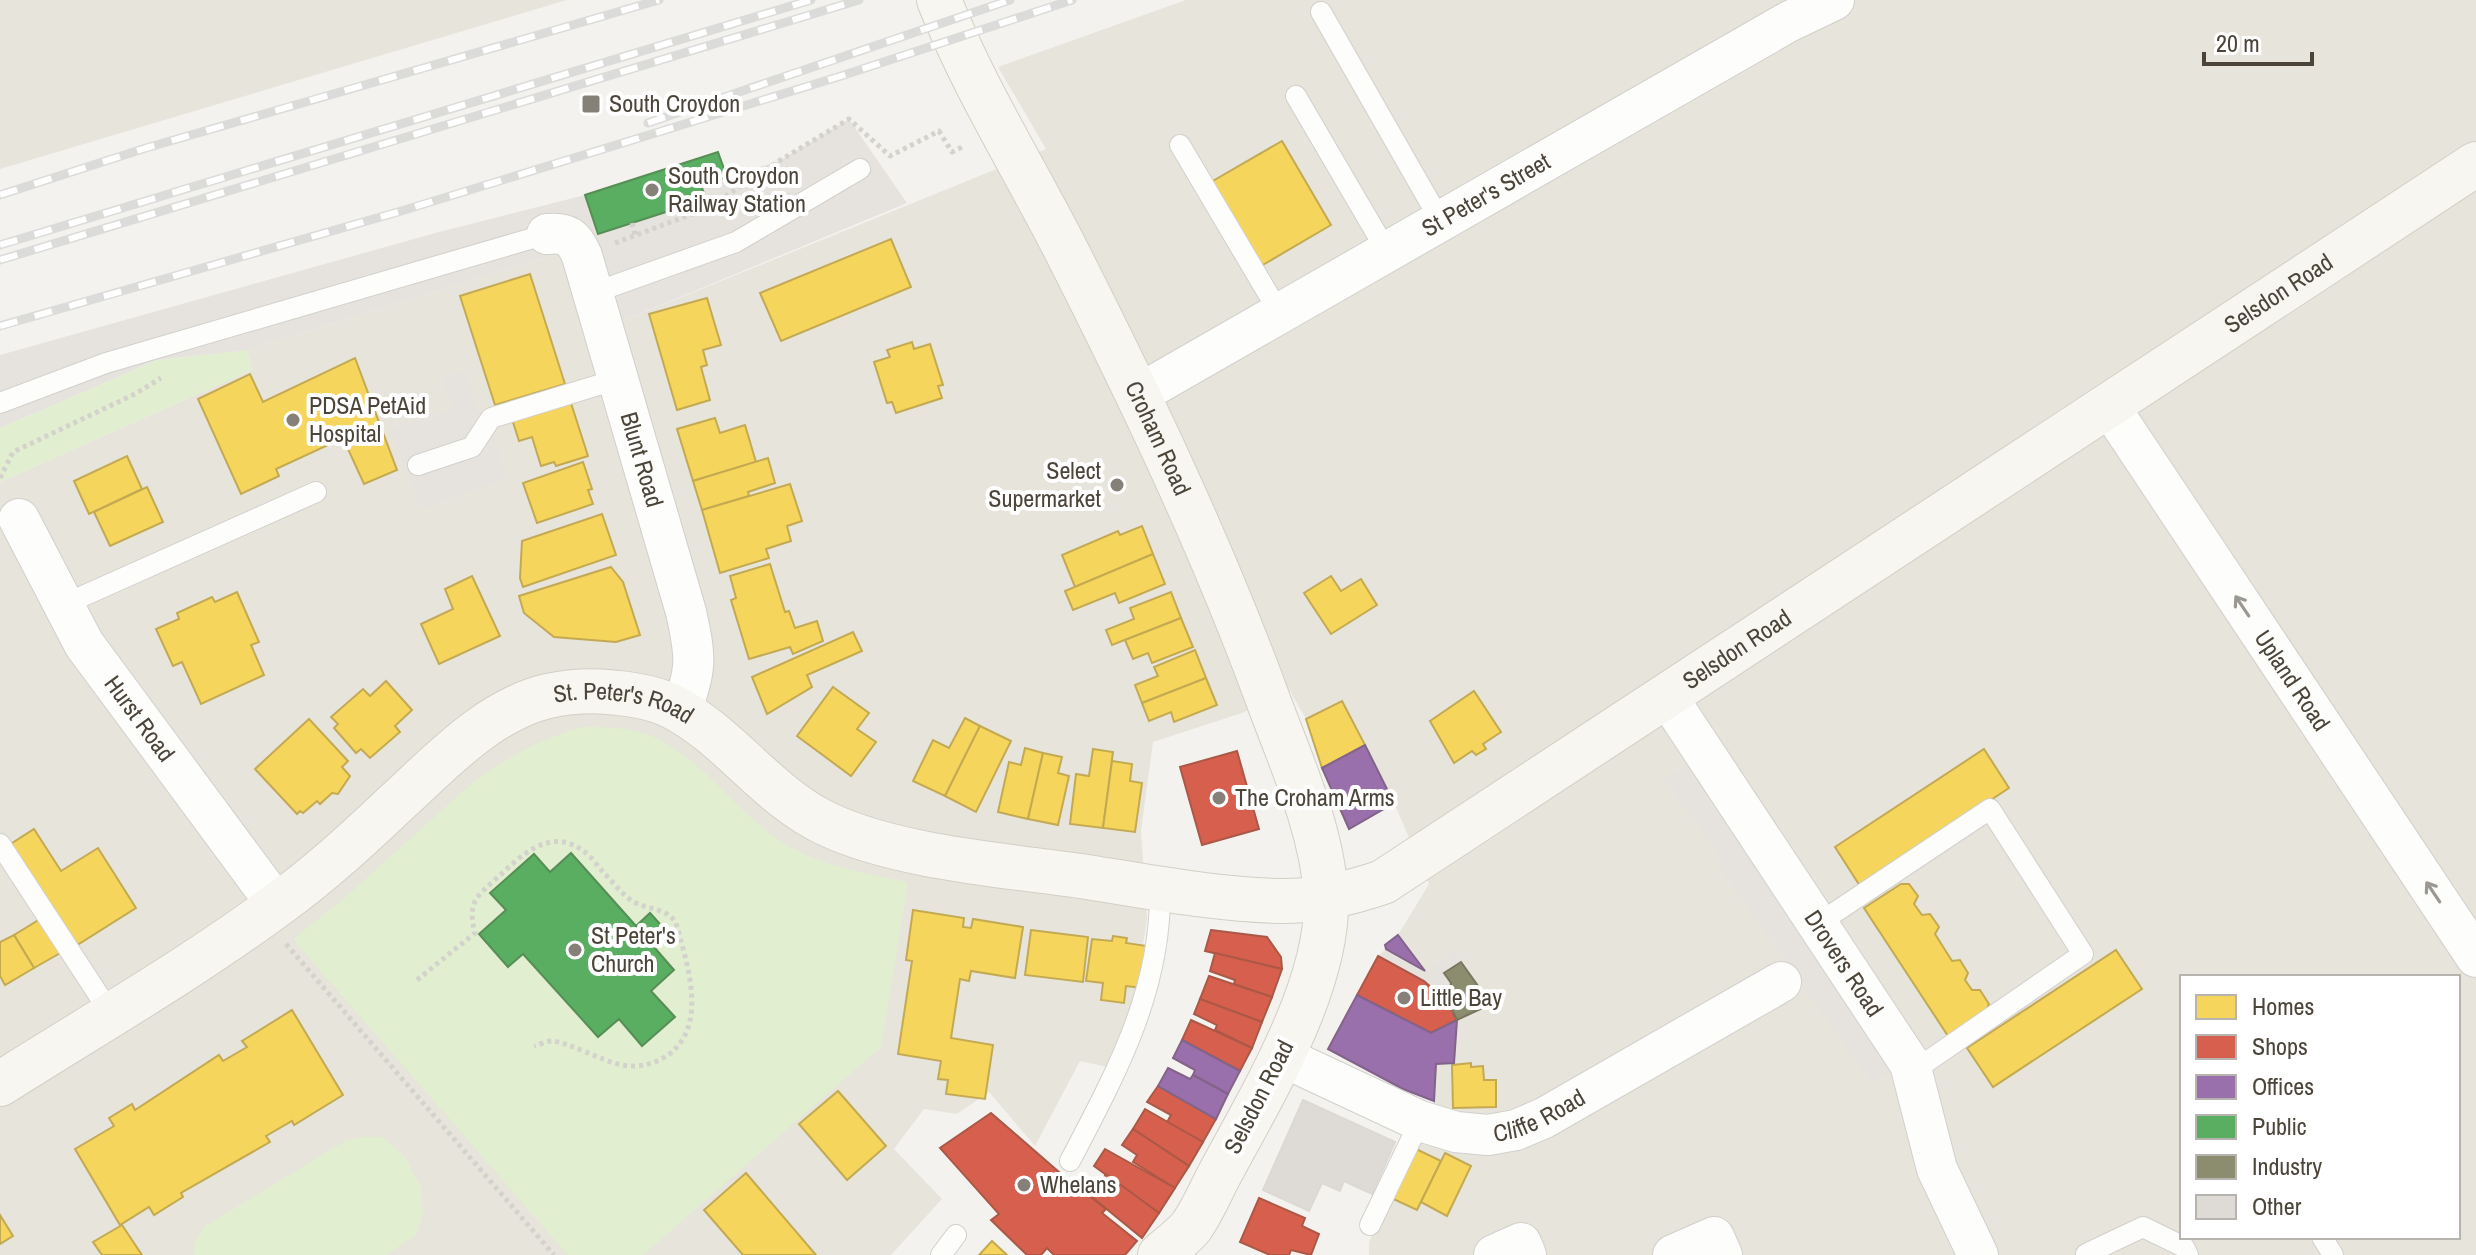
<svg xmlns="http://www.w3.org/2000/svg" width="2476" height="1255" viewBox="0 0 2476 1255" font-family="'Archivo Narrow',sans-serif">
	<rect width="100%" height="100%" fill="#f4f2ee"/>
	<g fill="#e7e4dc" fill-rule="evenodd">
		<path d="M0 0H567L0 169Z"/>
		<path d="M1186 0H2476V1255H1369V1242L1434 1101 1436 1064 1454 1063 1457 1020 1491 1004 1452 951 1425 971 1398 935 1429 884 1394 803 1342 701 1306 719 1290 691 1242 713 1153 742 1141 831 1147 918 1137 987 1132 1005 1107 1067 1080 1061 1035 1146 989 1092 957 1114 924 1109 894 1149 942 1199 891 1255H0V482L252 370 247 350 586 245 615 324 1046 149 998 67ZM2182 977H2458V1237H2182Z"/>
	</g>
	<path fill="#e6e2de" d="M1386 949 1425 971 1453 950 1491 1004 1457 1020 1448 1002 1424 981 1378 956Z"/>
	<g fill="#e1eecf">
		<path d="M247 350 252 370 0 482V428L157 360Z"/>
		<path d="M584 727C607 727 629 727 651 736 702 757 738 815 785 844 822 866 866 874 908 882L881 1047 643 1255H568L293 939 340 902 469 786C505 759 540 738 584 727Z"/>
		<path d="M363 1137H383L405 1157 421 1188 423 1215 416 1235 386 1255H194L195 1243 204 1227 345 1141Z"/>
	</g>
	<g fill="#e6e3df">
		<path d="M849 119 907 203 615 324 586 245 247 350 157 360 0 428V355L439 232 585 195 598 234 706 200 701 185 779 161Z"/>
		<path d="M466 371 477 407 493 436 507 478 421 509 391 429 453 410 443 378Z"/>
		<path d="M1686 765 1890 1071 1872 1083 1715 862 1721 857 1664 780Z"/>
	</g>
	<g fill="#f6d55c" stroke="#c3aa52" stroke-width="2">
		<path d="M1282 141 1331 225 1261 266 1211 182Z"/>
		<path d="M891 239 911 287 781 341 760 293Z"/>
		<path d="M530 274 565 384 495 405 460 296Z"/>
		<path d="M707 298 721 345 703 350 707 365 701 367 710 400 677 410 649 314Z"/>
		<path d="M912 342 914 349 930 344 943 385 938 386 942 398 896 413 892 402 887 403 874 362 890 357 887 350Z"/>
		<path d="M355 358 397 470 364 484 343 438 276 469 279 476 241 494 198 399 250 374 263 402Z"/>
		<path d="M570 400 588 456 556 466 554 462 541 466 532 437 519 441 512 419Z"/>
		<path d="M715 418 720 433 745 425 756 462 693 481 677 429Z"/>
		<path d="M127 456 142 489 89 514 74 481Z"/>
		<path d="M768 458 775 483 748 492 749 496 702 510 693 481Z"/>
		<path d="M583 462 592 489 588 490 593 504 537 523 523 483Z"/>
		<path d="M790 484 802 521 787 526 791 541 766 549 769 558 720 573 702 510Z"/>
		<path d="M147 487 163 522 110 546 94 512Z"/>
		<path d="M602 514 616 555 523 587 520 578 522 541Z"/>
		<path d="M1142 526 1153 554 1075 587 1062 555 1118 531 1120 535Z"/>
		<path d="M1153 554 1165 584 1119 603 1115 593 1073 610 1065 591Z"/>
		<path d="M770 564 785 612 789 611 795 628 817 621 823 641 793 654 790 647 749 659 731 600 736 598 730 576Z"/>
		<path d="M611 567 623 582 640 635 616 642 554 637 524 613 519 596Z"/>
		<path d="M472 576 500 636 439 664 421 624 453 609 445 589Z"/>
		<path d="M1331 576 1341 591 1361 579 1377 605 1331 634 1304 593Z"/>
		<path d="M237 592 259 642 251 645 264 675 201 704 182 662 173 666 156 629 179 619 177 613 212 597 215 602Z"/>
		<path d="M1171 592 1181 618 1112 645 1106 630 1134 619 1130 608Z"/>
		<path d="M1181 618 1193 647 1152 663 1148 653 1133 659 1125 640Z"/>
		<path d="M853 632 862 651 807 675 812 687 767 714 752 677Z"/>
		<path d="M1195 650 1206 678 1142 703 1135 685 1158 676 1154 667Z"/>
		<path d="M1206 678 1217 705 1174 722 1171 712 1149 721 1142 703Z"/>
		<path d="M386 681 412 710 395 726 400 732 370 758 361 749 356 753 334 728 338 724 331 717 363 689 370 696Z"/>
		<path d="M833 687 869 713 857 729 876 742 851 776 797 736Z"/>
		<path d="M1474 691 1501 732 1483 744 1486 749 1476 755 1472 751 1454 763 1430 721Z"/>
		<path d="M1342 701 1365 745 1322 768 1306 719Z"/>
		<path d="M965 718 980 726 945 796 913 781 933 740 949 748Z"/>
		<path d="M309 719 348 761 342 767 350 776 338 794 332 793 320 804 317 801 303 813 300 811 297 814 255 769Z"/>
		<path d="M980 726 1011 741 976 812 945 796Z"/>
		<path d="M1025 748 1043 753 1028 819 998 812 1009 762 1021 765Z"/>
		<path d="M1093 749 1113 752 1103 828 1070 824 1076 774 1089 776Z"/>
		<path d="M1984 749 2009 788 1860 886 1835 847Z"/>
		<path d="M1043 753 1062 757 1058 773 1069 776 1058 825 1028 819Z"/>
		<path d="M1112 761 1132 764 1130 781 1142 783 1135 832 1103 828Z"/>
		<path d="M34 829 61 871 98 848 136 908 74 947 9 845Z"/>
		<path d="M1901 884H1909L1918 896 1914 904 1922 915 1930 914 1939 927 1935 934 1952 961 1960 960 1968 973 1965 980 1972 990H1980L1989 1004 1986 1011 1948 1036 1864 908Z"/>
		<path d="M913 910 964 918 963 927 971 928 973 919 1023 927 1015 978 971 971 969 981 960 979 951 1038 993 1045 985 1099 946 1094 948 1080 938 1079 941 1061 898 1054 912 961 906 960Z"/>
		<path d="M42 918 62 952 34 968 14 935Z"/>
		<path d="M1031 930 1088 937 1083 982 1025 975Z"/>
		<path d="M14 935 34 968 5 985 0 976V942Z"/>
		<path d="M1113 936 1127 938 1126 943 1147 946 1142 988 1126 986 1124 1003 1101 1000 1103 983 1086 981 1092 939 1112 941Z"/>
		<path d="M2116 950 2142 989 1993 1087 1967 1048Z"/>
		<path d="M292 1010 343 1095 294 1125 292 1121 266 1136 270 1142 181 1193 183 1197 154 1215 149 1207 120 1225 75 1149 114 1126 109 1118 132 1104 135 1110 219 1055 223 1061 247 1047 242 1041Z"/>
		<path d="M1471 1063V1067L1483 1066 1484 1080H1496V1107L1453 1108 1452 1065Z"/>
		<path d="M838 1091 886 1146 847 1180 799 1124Z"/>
		<path d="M1414 1148 1441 1161 1417 1210 1389 1197Z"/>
		<path d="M1445 1153 1471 1166 1447 1216 1421 1202Z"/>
		<path d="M746 1173 816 1255H743L704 1210Z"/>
		<path d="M0 1215 13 1236 0 1244Z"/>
		<path d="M122 1225 142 1255H102L93 1242Z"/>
		<path d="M992 1241 1007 1255H979Z"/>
	</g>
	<g fill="#d6604d" stroke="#ac5847" stroke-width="2">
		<path d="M1237 751 1259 829 1202 845 1180 767Z"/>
		<path d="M1211 930 1267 937 1281 957 1282 969 1205 951Z"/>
		<path d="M1215 953 1282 969 1272 997 1234 984 1235 980 1210 971Z"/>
		<path d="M1378 956 1424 981 1448 1002 1457 1020 1431 1033 1357 995Z"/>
		<path d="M1209 976 1272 997 1262 1022 1200 999Z"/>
		<path d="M1200 999 1262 1022 1252 1048 1215 1030 1217 1025 1194 1014Z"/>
		<path d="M1191 1020 1252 1048 1240 1071 1182 1040Z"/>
		<path d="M1158 1086 1216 1119 1203 1142 1167 1122 1171 1115 1147 1102Z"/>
		<path d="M1145 1109 1203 1142 1189 1166 1133 1129Z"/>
		<path d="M991 1113 1059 1172 1106 1209 1102 1213 1137 1241 1125 1255H1054L1047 1248 1041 1255H1027L991 1220 999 1214 940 1148Z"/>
		<path d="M1133 1129 1189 1166 1175 1188 1133 1162 1137 1155 1122 1145Z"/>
		<path d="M1105 1149 1175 1188 1159 1213 1094 1166Z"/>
		<path d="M1106 1174 1159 1213 1142 1238 1092 1197Z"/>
		<path d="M1259 1198 1305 1218 1302 1226 1319 1234 1311 1255 1291 1250 1289 1255H1270L1240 1242Z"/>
	</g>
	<g fill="#9970ab" stroke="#826389" stroke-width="2">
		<path d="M1365 745 1394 803 1349 829 1322 768Z"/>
		<path d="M1398 935 1425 971 1386 949 1385 945Z"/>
		<path d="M1357 995 1431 1033 1457 1020 1454 1063 1436 1064 1434 1101 1403 1089 1328 1049Z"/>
		<path d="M1182 1040 1240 1071 1228 1094 1193 1075 1195 1070 1173 1058Z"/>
		<path d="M1168 1068 1190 1079 1193 1075 1228 1094 1216 1119 1158 1086Z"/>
	</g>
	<g fill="#5aae61" stroke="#568e55" stroke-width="2">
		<path d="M718 152 727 177 701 185 706 199 598 234 585 195Z"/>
		<path d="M571 853 636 926 650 913 669 934 654 947 674 970 651 991 675 1017 642 1046 619 1019 598 1037 523 954 508 967 479 934 506 910 490 893 534 854 550 872Z"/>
	</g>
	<path fill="#8c8c6e" stroke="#78765e" stroke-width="2" d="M1461 962 1491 1004 1457 1020 1448 1002 1451 983 1444 973Z"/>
	<path fill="#dedbd6" stroke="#dcd9d4" stroke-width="2" d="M1303 1100 1395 1142 1372 1194 1344 1181 1340 1191 1322 1183 1309 1211 1263 1190Z"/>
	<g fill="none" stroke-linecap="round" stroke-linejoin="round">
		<defs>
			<g id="service">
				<path d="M1321 12 1440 220"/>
				<path d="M1296 96 1386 250"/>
				<path d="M1180 145 1280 314"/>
				<path d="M593 293 736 242 860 169"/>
				<path d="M0 403 106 363 547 234"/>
				<path d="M418 465 472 447 491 418 618 379"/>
				<path d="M63 605 316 492"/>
				<path d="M0 844 111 1014"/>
				<path d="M1816 925 1990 809 2083 954 1912 1072"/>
				<path d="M1070 1161C1116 1073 1162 990 1160 888"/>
				<path d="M1370 1225 1420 1121"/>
				<path d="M2322 1237 2333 1255"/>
				<path d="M2086 1254 2143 1227 2184 1247 2188 1255"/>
				<path d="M941 1255 956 1235"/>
			</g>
			<g id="minor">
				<path id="s1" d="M547 234C567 232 574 237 582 256L686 612C696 657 697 669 681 711"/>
				<path id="s2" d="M1139 394 1788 22 1834 0"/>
				<path id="s3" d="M2109 406 2476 957"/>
				<path id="s4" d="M19 519 84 644 277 905"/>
				<path id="s5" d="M1666 695 1910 1064 1937 1169 1978 1255"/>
				<path id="s6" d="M1281 1056 1420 1121 1456 1132 1488 1135 1516 1130 1544 1118 1781 982"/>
				<path d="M1494 1255 1521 1243 1526 1255"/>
				<path d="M1673 1255 1714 1237 1722 1255"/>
			</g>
			<g id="secondary">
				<path id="s7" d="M939 0C973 86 1023 166 1065 248 1139 394 1210 542 1267 697 1290 760 1322 828 1326 896 1330 982 1264 1092 1224 1166 1213 1185 1204 1209 1191 1227 1183 1237 1170 1246 1160 1255"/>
				<path id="s8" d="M0 1084C93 1025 189 970 277 905 319 875 358 839 396 803 440 763 488 710 548 696 571 691 595 690 618 693 637 695 655 698 671 706 729 735 767 796 827 824 897 857 1003 865 1080 876 1147 886 1215 900 1283 901 1317 901 1351 893 1383 882L2476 164"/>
			</g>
		</defs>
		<use href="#service" stroke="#d2d0cb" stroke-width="22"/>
		<use href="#minor" stroke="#d2d0cb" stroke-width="42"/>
		<use href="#secondary" stroke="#d3cfc5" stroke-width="46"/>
		<g stroke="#d3d2cc" stroke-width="5" stroke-dasharray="4 4" stroke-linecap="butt">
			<path d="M632 223 635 235"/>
			<path d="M615 243 708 208 779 161 849 119 890 156 939 131 952 152 964 146"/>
			<path d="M0 478 13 452 135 394 161 378"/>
			<path d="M286 944 554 1255"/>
			<path d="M417 980 475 933C467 902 476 897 498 877 521 856 549 827 582 850 590 855 597 865 603 872 613 882 622 895 634 902 649 910 667 908 676 923 687 964 709 1025 668 1055 655 1064 638 1068 622 1065 602 1061 568 1042 552 1041 546 1041 539 1045 534 1046"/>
		</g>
		<use href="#service" stroke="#fdfdfc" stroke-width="20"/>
		<use href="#minor" stroke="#fdfdfc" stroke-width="40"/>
		<use href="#secondary" stroke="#f7f6f1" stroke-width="44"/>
		<defs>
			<g id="rail">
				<path d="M648 123 1010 0"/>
				<path d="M0 195 146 148 659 0"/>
				<path d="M0 245 811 0"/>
				<path d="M0 260 859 0"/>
				<path d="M0 326 398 212 841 76 1072 0"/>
			</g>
		</defs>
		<use href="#rail" stroke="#dbdbda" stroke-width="9"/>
		<use href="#rail" stroke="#fff" stroke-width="6" stroke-dasharray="18" stroke-linecap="butt"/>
	</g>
	<defs><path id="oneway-shaft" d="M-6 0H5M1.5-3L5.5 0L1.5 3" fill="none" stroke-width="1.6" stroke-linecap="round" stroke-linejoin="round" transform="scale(2)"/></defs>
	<g stroke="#9b9791">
		<use href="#oneway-shaft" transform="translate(2242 606) rotate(-124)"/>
		<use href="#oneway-shaft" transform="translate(2433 892) rotate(-124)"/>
	</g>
	<g fill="#868178" stroke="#fff" stroke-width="3">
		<rect x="581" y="94" width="20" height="20" rx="4"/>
		<circle cx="652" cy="190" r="8"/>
		<circle cx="293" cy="420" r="8"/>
		<circle cx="1117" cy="485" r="8"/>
		<circle cx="1219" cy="798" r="8"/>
		<circle cx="575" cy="950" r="8"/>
		<circle cx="1404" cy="998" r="8"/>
		<circle cx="1024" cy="1185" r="8"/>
	</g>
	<g text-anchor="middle" stroke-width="8" stroke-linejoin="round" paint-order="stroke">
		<g font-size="24" fill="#4b4439" stroke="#fff" text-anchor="start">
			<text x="609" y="112">South Croydon</text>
			<text x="668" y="184">South Croydon<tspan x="668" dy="28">Railway Station</tspan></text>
			<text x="309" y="414">PDSA PetAid<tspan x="309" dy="28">Hospital</tspan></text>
			<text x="1101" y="479" text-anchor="end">Select<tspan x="1101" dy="28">Supermarket</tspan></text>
			<text x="1235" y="806">The Croham Arms</text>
			<text x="591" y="944">St Peter's<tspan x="591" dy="28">Church</tspan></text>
			<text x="1420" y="1006">Little Bay</text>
			<text x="1040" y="1193">Whelans</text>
		</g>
		<g font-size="24" fill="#4b4439" stroke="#fff">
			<text dy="8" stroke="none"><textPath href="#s2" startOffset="400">St Peter's Street</textPath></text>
			<text dy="8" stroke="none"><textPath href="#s8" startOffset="2634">Selsdon Road</textPath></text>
			<text dy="8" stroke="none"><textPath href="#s7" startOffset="490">Croham Road</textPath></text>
			<text dy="8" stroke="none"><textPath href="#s1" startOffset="258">Blunt Road</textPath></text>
			<text dy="8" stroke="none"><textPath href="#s8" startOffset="1986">Selsdon Road</textPath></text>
			<text dy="8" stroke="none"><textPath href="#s3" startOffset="330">Upland Road</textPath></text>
			<text dy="8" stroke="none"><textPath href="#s8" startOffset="752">St. Peter's Road</textPath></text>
			<text dy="8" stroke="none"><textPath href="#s4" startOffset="234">Hurst Road</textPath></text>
			<text dy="8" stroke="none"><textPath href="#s5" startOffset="322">Drovers Road</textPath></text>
			<text transform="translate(1259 1097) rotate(-63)" y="8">Selsdon Road</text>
			<text dy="8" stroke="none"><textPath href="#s6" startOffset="278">Cliffe Road</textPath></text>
		</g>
	</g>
	<rect x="2180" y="975" width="280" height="264" fill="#ffffff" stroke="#b7b4b0" stroke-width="2"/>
	<rect x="2196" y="995" width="40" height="24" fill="#f6d55c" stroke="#b7b4b0" stroke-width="2"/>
	<text x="2252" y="1015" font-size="24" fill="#4b4439">Homes</text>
	<rect x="2196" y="1035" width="40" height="24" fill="#d6604d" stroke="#b7b4b0" stroke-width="2"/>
	<text x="2252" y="1055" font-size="24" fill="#4b4439">Shops</text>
	<rect x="2196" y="1075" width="40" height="24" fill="#9970ab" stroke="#b7b4b0" stroke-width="2"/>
	<text x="2252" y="1095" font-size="24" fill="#4b4439">Offices</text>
	<rect x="2196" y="1115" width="40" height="24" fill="#5aae61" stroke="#b7b4b0" stroke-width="2"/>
	<text x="2252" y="1135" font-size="24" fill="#4b4439">Public</text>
	<rect x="2196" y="1155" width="40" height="24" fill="#8c8c6e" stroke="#b7b4b0" stroke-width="2"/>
	<text x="2252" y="1175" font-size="24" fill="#4b4439">Industry</text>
	<rect x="2196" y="1195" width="40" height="24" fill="#dedbd6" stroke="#b7b4b0" stroke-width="2"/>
	<text x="2252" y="1215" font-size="24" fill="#4b4439">Other</text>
	<path d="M2204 52v12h108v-12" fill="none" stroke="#4b4439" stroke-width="4"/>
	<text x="2216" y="52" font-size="24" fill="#4b4439" stroke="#ffffff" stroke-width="6" paint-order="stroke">20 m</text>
</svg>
